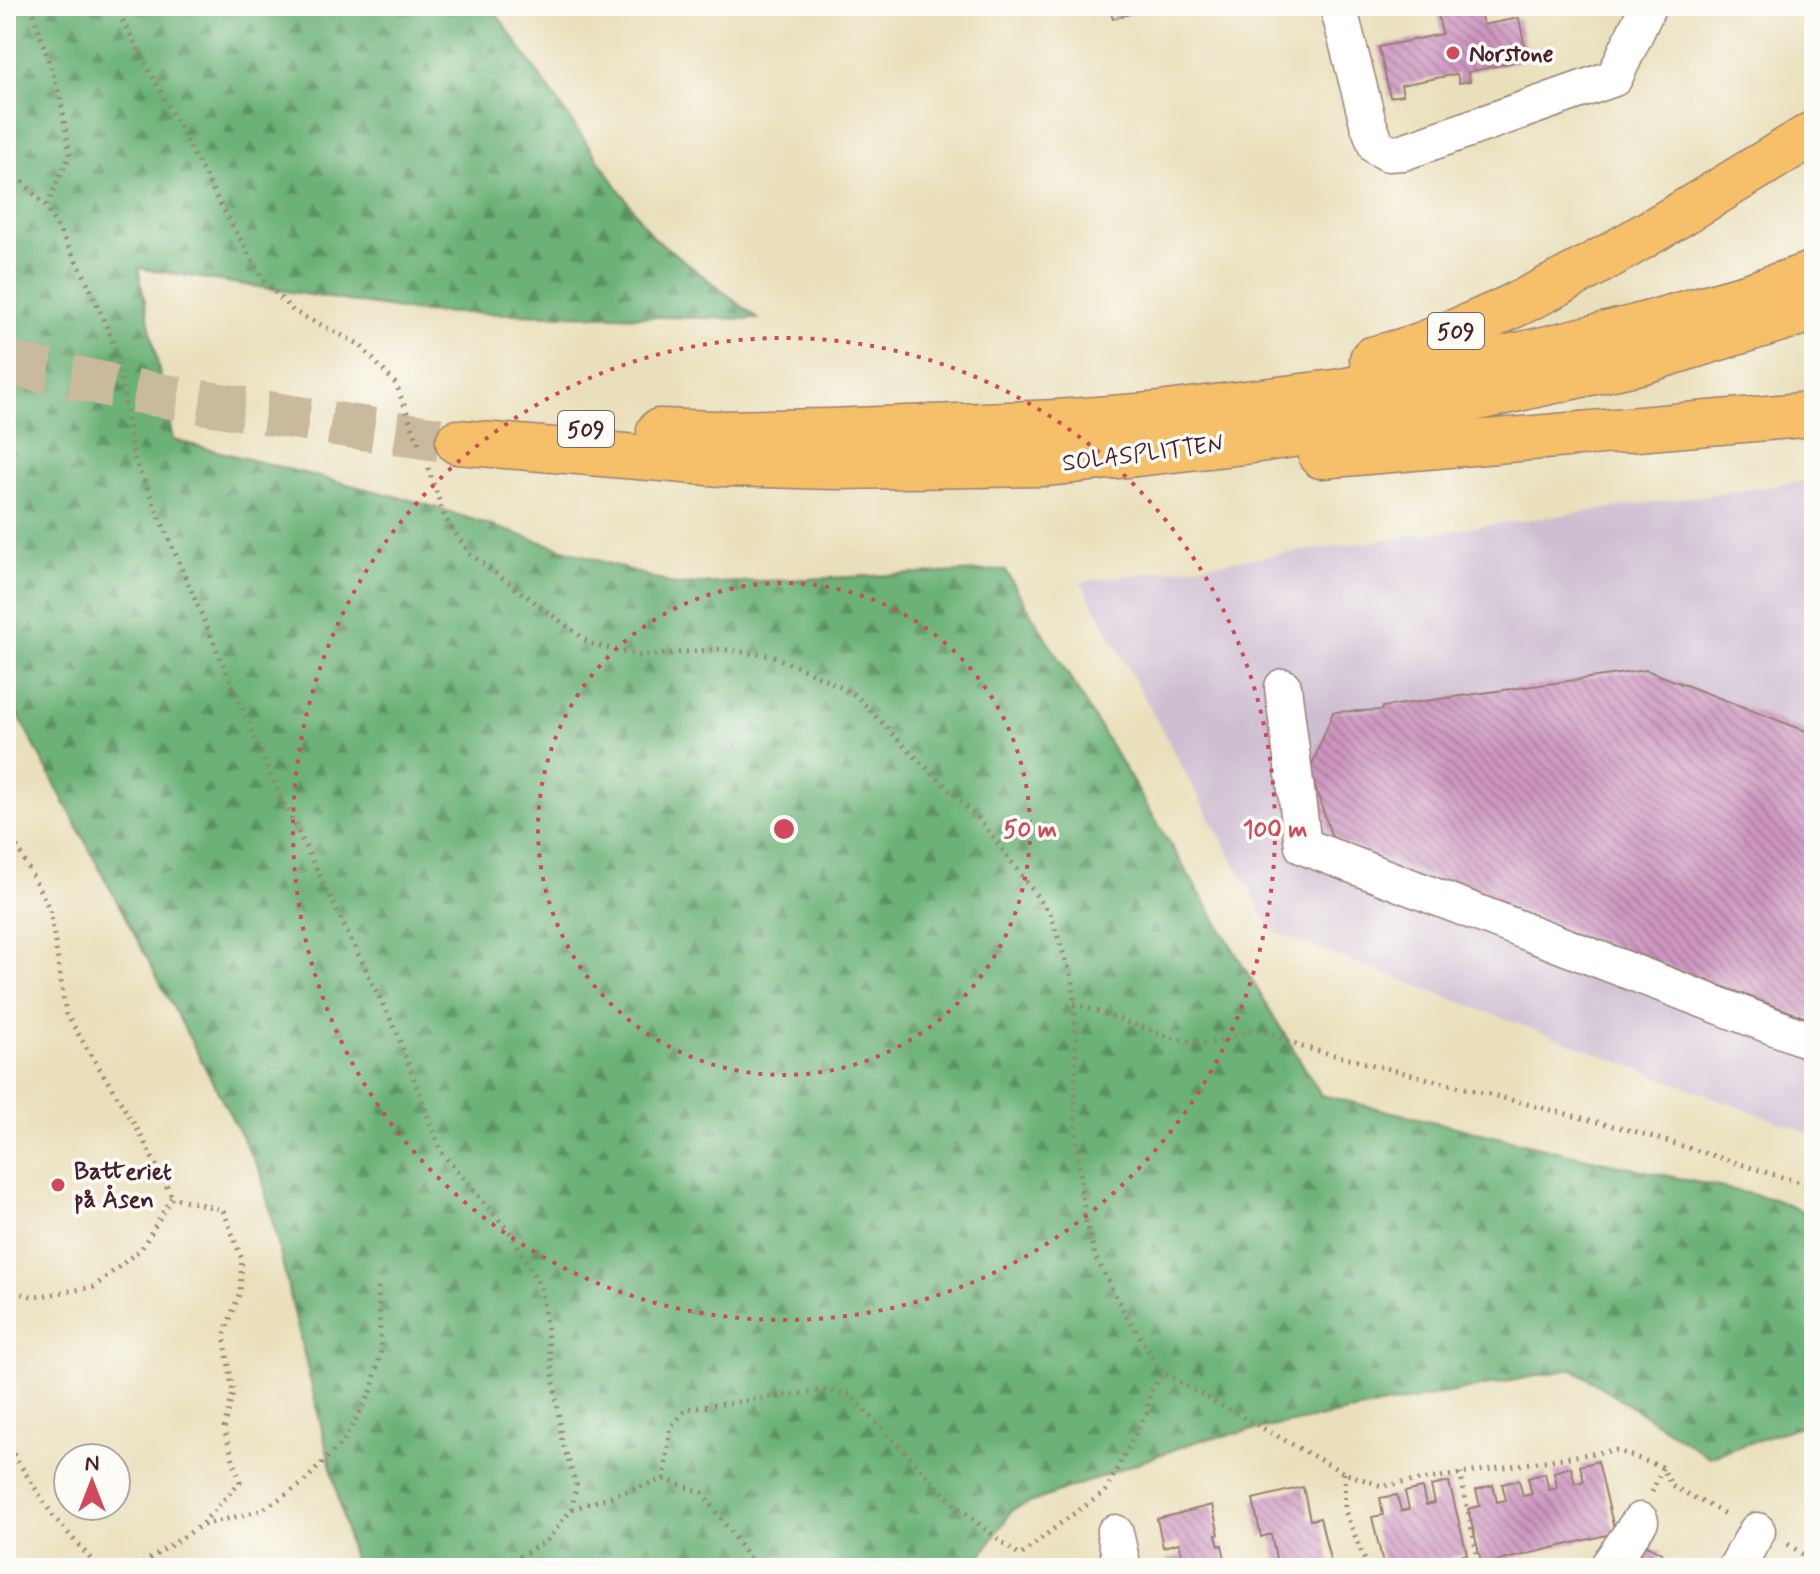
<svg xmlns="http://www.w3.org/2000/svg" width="1820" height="1574" viewBox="0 0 1820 1574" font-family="Mynerve,sans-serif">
	<defs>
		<pattern id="forest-firs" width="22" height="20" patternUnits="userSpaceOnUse" patternTransform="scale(2)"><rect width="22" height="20" fill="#6cb278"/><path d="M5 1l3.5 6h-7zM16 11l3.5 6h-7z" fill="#5b9063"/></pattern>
		<pattern id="building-back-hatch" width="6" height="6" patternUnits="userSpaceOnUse" patternTransform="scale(2)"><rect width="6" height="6" fill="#cd96c0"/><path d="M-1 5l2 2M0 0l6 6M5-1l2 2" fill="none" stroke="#a87a9c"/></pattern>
	</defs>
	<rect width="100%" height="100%" fill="#fdfcf7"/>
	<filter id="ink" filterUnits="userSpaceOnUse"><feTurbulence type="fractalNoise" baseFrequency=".0125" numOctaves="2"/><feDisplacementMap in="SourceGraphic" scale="16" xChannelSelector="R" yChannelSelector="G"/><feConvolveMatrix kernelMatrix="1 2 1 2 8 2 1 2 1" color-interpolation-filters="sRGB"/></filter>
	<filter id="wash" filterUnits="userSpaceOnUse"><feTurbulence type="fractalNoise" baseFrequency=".006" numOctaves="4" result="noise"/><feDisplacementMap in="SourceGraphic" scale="32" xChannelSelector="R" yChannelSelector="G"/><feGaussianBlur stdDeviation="1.8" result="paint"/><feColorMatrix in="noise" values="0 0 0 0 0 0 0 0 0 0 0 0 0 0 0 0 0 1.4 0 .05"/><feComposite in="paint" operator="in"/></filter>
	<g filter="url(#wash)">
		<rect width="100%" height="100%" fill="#e9dfba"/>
		<path fill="#cebed1" d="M1814 480V1135L1272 931 1081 582Z"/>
		<path fill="url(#forest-firs)" stroke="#5b6852" stroke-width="2" d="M6 6H491L651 235 758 319 419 312 138 268 173 440 418 502 675 585 1005 570 1321 1095 1569 1154 1773 1199 1814 1216V1421L1709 1457 1573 1369 1197 1441 1013 1509 973 1568H355L261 1173 6 692Z"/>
		<g id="blocks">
			<g fill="url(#building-back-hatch)">
				<path d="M1109 6H1151V7L1113 19Z"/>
				<path d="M1436 6H1479L1483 25 1519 18 1527 59 1468 72 1470 81 1459 83 1457 74 1401 85 1403 95 1390 97 1379 47 1442 34Z"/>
				<path d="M1646 670 1814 734V1021L1332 838 1310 770 1333 712 1382 710 1383 707Z"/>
				<path d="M1598 1461 1615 1533 1482 1565 1468 1509 1480 1506 1476 1490 1493 1485 1497 1502 1506 1500 1502 1484 1519 1480 1523 1496 1532 1494 1528 1478 1545 1473 1549 1490 1557 1488 1554 1472 1571 1467 1575 1484 1584 1481 1580 1466Z"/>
				<path d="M1449 1482 1467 1554 1408 1568H1384L1372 1517 1383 1515 1380 1498 1397 1495 1401 1511 1409 1509 1405 1492 1422 1488 1426 1505 1435 1503 1431 1486Z"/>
				<path d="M1303 1487 1310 1520 1320 1518 1332 1568H1278L1271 1534 1261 1537 1253 1499Z"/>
				<path d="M1212 1505 1219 1534 1216 1535 1219 1546 1222 1545 1227 1568H1168L1166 1559 1182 1555 1179 1543 1163 1547 1157 1519Z"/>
				<path d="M1638 1540 1662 1553 1653 1568H1622Z"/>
			</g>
		</g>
	</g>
	<g filter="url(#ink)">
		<use href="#blocks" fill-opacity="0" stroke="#9a7f72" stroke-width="2"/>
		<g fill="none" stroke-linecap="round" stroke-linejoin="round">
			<path stroke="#c9b99d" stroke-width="44" stroke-dasharray="44 22" stroke-linecap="butt" d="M6 363 135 391 335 424 458 442"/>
			<defs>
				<g id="minor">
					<path d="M1338 6 1368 123 1377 147 1388 153 1403 152 1614 78 1648 6"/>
					<path d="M1283 687 1303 846 1814 1042"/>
					<path d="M1115 1533 1123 1568"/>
					<path d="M1607 1568 1640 1521"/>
					<path d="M1736 1568 1757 1531"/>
				</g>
				<g id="highway">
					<path d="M1372 359C1390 354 1408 350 1425 343 1564 292 1688 209 1814 133"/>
					<path d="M659 431 716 433 829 431 1057 422 1151 415 1342 391 1527 353 1636 327 1750 295 1814 273"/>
					<path d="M458 442 721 464 836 467 1047 464 1244 442 1348 427 1644 361 1814 309"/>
					<path d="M1321 456 1814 414"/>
				</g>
			</defs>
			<use href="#minor" stroke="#9a7f72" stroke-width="39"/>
			<use href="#highway" stroke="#9a7f72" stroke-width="47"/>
			<g stroke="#9a7f72" stroke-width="5" stroke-dasharray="2 6" stroke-linecap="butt">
				<path d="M31 6 60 96 70 155 46 207"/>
				<path d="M115 6 217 198 264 281 293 311 359 344 396 384 419 444"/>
				<path d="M6 164 46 207 86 279 115 346 134 458 275 785 397 1033 441 1152 511 1234 541 1288 562 1441 576 1484 572 1509 547 1540 502 1568"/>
				<path d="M428 468 445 518 470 554 591 644 640 656 720 649 773 656 823 678 857 696 901 743 982 822 1050 914 1073 981 1076 1028 1075 1123 1084 1213 1095 1256 1127 1317 1163 1373"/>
				<path d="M6 825 50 910 66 1014 139 1132 172 1197"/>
				<path d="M1074 1003 1172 1038 1202 1044 1225 1041 1246 1031H1263L1303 1047 1637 1132 1814 1187"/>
				<path d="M6 1290 35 1297 94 1287 142 1248 172 1197 223 1210 242 1259 240 1292 224 1335 233 1393 224 1429 240 1482 200 1526"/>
				<path d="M6 1440 10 1449 53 1516 99 1568"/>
				<path d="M1344 1473 1345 1511 1368 1568"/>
				<path d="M1460 1473 1480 1568"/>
				<path d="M664 1479 703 1493 756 1568"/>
				<path d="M1652 1492 1662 1468"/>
				<path d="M572 1509 664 1479 671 1427 686 1409 829 1390 850 1395 957 1507 1020 1556 1058 1525 1105 1492 1147 1412 1150 1392 1163 1373 1344 1473 1382 1486 1615 1450 1662 1467 1672 1486 1729 1516"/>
				<path d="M1788 1544 1814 1562"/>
				<path d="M136 1568 200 1526 262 1510 302 1484 344 1440 371 1393 381 1351 378 1287"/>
			</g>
			<use href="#minor" stroke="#fff" stroke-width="36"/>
			<use href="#highway" stroke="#f6c06b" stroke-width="44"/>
		</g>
	</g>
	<g fill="none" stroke="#d1495b" stroke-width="4" stroke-dasharray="4 8">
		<circle cx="784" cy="829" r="246"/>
		<circle cx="784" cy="829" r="491"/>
	</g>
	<g fill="#d1495b" stroke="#fdfcf7" stroke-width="3">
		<circle cx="1453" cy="53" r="8"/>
		<circle cx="58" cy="1185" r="8"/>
	</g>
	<g text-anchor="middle" stroke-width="7" stroke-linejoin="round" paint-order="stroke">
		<g fill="#fdfcf7" stroke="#806168" stroke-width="2">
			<rect x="1428" y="313" width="56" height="36" rx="6"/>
			<rect x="558" y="411" width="56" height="36" rx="6"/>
		</g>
		<g font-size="22" font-weight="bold" fill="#4a1f2b">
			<text x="1456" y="339">509</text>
			<text x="586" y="437">509</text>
		</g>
		<g font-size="24" font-weight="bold" fill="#4a1f2b" stroke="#fdfcf7" text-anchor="start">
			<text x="1469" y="61">Norstone</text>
			<text x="74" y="1179">Batteriet<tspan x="74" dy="28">på Åsen</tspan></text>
		</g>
		<g font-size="24" fill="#4a1f2b" stroke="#fdfcf7">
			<text transform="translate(1143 453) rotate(-7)" y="8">SOLASPLITTEN</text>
		</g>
	</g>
	<circle cx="784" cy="829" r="12" fill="#d1495b" stroke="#fdfcf7" stroke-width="4"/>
	<g font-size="24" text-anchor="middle" font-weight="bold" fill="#d1495b" stroke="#fdfcf7" stroke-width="7" stroke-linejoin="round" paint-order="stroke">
		<text x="1030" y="837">50 m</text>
		<text x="1275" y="837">100 m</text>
	</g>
	<rect width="1820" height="1574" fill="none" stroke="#fdfcf7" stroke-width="32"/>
	<g transform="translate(92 1482)"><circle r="38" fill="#fdfcf7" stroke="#b5a4a5" stroke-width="2"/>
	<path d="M0-6L14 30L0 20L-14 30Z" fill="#d1495b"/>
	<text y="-12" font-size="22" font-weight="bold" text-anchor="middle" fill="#4a1f2b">N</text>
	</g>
</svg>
